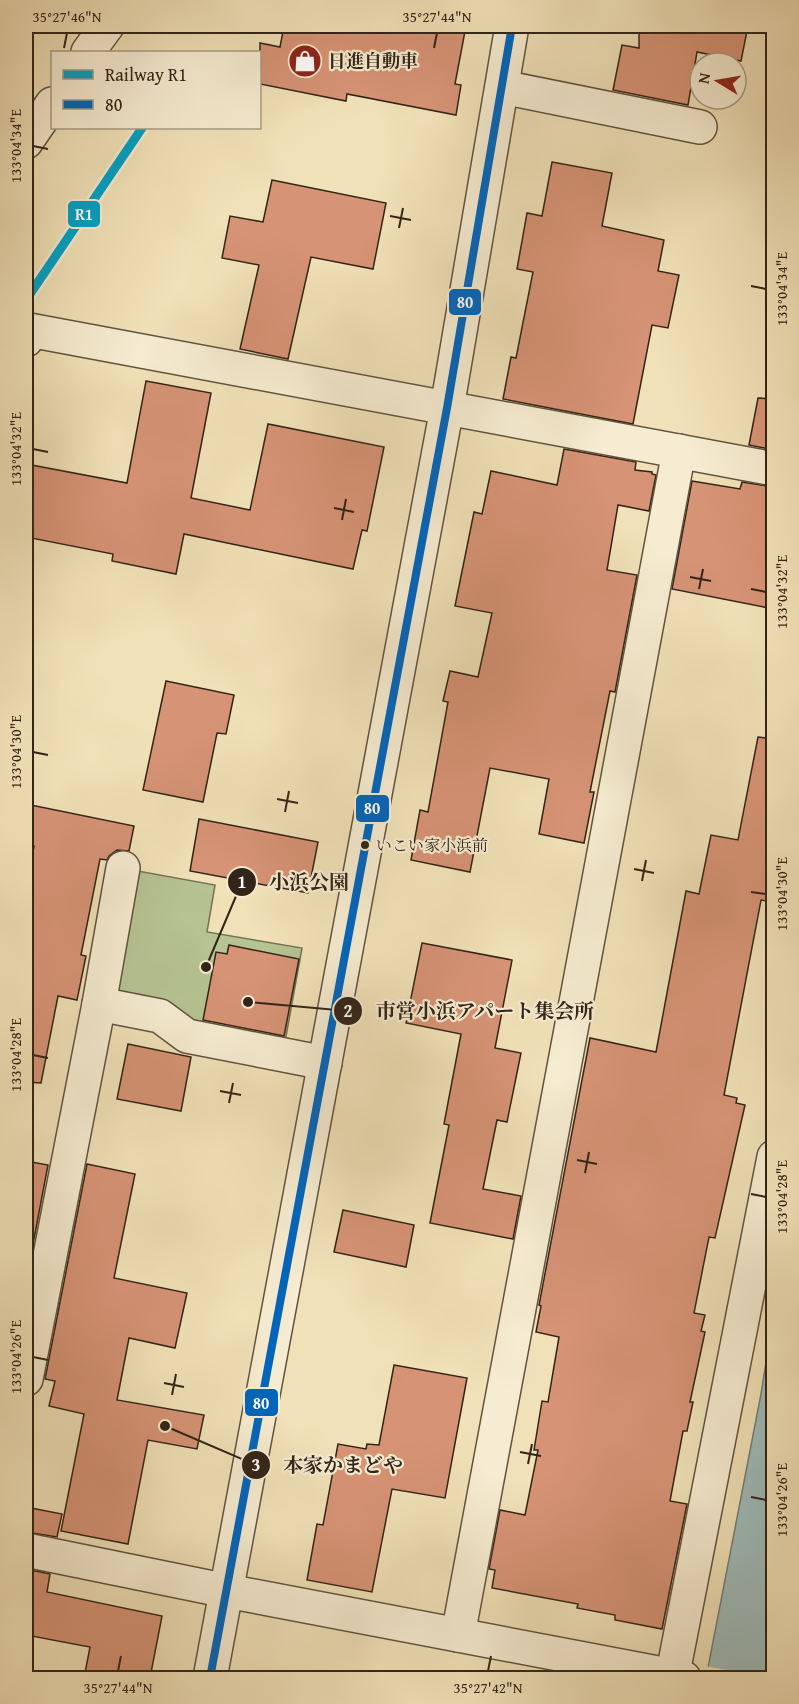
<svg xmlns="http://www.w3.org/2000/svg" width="799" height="1704" viewBox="0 0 799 1704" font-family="'Gentium Book Plus','Noto Serif JP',serif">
	<rect width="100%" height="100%" fill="#f1e1b8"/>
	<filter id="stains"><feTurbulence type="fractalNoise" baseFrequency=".00333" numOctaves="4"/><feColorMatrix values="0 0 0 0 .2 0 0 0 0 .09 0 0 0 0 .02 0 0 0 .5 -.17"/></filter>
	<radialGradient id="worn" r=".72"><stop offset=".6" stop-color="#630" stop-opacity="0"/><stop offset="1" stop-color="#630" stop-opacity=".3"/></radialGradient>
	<path fill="#b6c392" stroke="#747455" stroke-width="1.5" d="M132 870 215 885 207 932 302 948 285 1042 181 1022 125 1004 110 987Z"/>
	<path fill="#9ebbb9" stroke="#737f79" stroke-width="1.5" d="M773 1318V1678H706L761 1394Z"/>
	<path fill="#f1e1b8" d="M705 1666 773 1678H703Z"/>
	<g fill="#d69375" stroke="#322418" stroke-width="1.5">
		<path d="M284 26H466L455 84 461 85 456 115 347 94 346 101 260 84V43L280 47Z"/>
		<path d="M639 26H748L741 61 697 52 688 105 613 90 622 45 639 48Z"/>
		<path d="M552 162 612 173 602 226 664 240 658 271 679 275 668 328 652 325 633 424 503 399 511 357 516 358 533 272 517 269 527 213 542 216Z"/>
		<path d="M272 180 386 203 373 269 311 257 288 359 240 349 259 265 222 258 230 216 263 222Z"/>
		<path d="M146 381 211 393 191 498 250 510 268 424 384 447 367 531 362 530 353 569 184 534 176 574 112 561 113 554 26 537V464L127 483Z"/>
		<path d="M758 398 774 399V450L749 445Z"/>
		<path d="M564 449 636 462 635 470 652 472V474L656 475 649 511 618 505 607 570 637 575 615 692 610 691 590 792H594L584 843 539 834 549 779 490 768 470 872 411 860 420 810 428 812 448 702 443 701 450 671 478 677 492 613 455 606 474 512 482 514 491 471 557 485Z"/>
		<path d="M692 481 740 489 742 482 774 487V609L672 589Z"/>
		<path d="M166 681 234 695 226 734 217 733 203 802 143 790Z"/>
		<path d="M758 737 774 739V902L761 900 724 1095 737 1098 736 1103 745 1105 715 1238 709 1237 694 1313 705 1315 701 1331 705 1332 690 1402H693L687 1431H683L670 1501 687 1504 662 1629 615 1620V1615L577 1608 578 1604 492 1588 495 1570 489 1569 500 1510 525 1515 538 1450H534L542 1401 548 1402 559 1337 536 1332 541 1306 539 1305 590 1038 656 1052 686 891 699 894 711 835 738 840Z"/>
		<path d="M26 804 134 826 129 851 117 850 109 856 107 860 100 859 81 955 86 956 77 1000 58 996 41 1083 26 1082V891L34 846 26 844Z"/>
		<path d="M199 819 318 842 308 893 190 871Z"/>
		<path d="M422 943 512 960 495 1048 521 1053 507 1122 497 1120 483 1189 521 1196 513 1239 430 1223 449 1125 444 1124 461 1034 406 1023Z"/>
		<path d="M229 945 299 959 284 1036 203 1020 216 952 227 954Z"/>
		<path d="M128 1044 191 1057 181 1111 117 1099Z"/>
		<path d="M26 1161 48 1165 26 1281Z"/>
		<path d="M87 1164 135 1174 114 1278 187 1293 175 1348 129 1338 117 1400 204 1415 197 1449 148 1440 128 1544 61 1531 84 1414 49 1406 55 1381 45 1379Z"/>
		<path d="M343 1210 414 1225 406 1267 334 1252Z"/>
		<path d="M394 1365 467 1378 445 1498 392 1489 372 1592 307 1580 317 1524 323 1525 338 1444 366 1449 367 1444 379 1445Z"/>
		<path d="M26 1507 62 1514 57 1537 26 1532Z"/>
		<path d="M26 1569 50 1574 47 1592 162 1616 150 1678H84L90 1647 26 1635Z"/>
	</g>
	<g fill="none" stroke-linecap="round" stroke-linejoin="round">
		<defs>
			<g id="minor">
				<path d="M88 52 107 26"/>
				<path d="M502 87 700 127"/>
				<path d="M26 142 52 104"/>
				<path d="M26 340 29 330 774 469"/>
				<path d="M99 1004 160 1016 187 1036 325 1063"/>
				<path d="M26 1379 99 1004 123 868"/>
				<path d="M26 1550 227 1591 684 1678"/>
				<path d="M458 1635 679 451"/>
				<path d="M210 1678 447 408 512 26"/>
				<path d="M672 1678 774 1157"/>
			</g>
		</defs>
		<use href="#minor" stroke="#625340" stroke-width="36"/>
		<use href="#minor" stroke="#f6ecd1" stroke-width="33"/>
		<defs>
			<path id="bus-1" d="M210 1678 447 408 512 26"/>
		</defs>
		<use href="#bus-1" stroke="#f6ecd1" stroke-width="12"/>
		<use href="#bus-1" stroke="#0065bd" stroke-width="8"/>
		<defs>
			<path id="rail-1" d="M26 300 142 128"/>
		</defs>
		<use href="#rail-1" stroke="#f6ecd1" stroke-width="14"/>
		<use href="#rail-1" stroke="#02a2c5" stroke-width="9"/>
	</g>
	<path fill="none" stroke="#322418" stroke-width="2" d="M64 48 67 33M434 48 437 33M33 146 48 149M390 216 411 220M399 228 403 208M751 286 766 289M33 449 48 452M334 508 354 512M342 520 346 499M690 577 711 581M699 589 703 569M751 589 766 592M33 752 48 755M277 799 298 803M285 812 289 791M634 869 654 873M642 881 646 860M751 892 766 894M33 1055 48 1058M220 1091 241 1095M229 1103 233 1083M577 1160 597 1164M585 1173 589 1152M751 1194 766 1197M33 1357 48 1360M164 1383 184 1387M172 1395 176 1374M520 1452 541 1456M528 1464 532 1444M751 1497 766 1500M118 1671 121 1656M488 1671 491 1656"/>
	<defs>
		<symbol id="shop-disc" viewBox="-11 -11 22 22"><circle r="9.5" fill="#8f2418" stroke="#f6ecd1"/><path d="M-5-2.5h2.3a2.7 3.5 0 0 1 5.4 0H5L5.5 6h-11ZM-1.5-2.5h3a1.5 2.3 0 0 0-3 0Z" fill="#fff"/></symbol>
	</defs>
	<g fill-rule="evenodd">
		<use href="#shop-disc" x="286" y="42" width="38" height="38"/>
	</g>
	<circle fill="#322418" stroke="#f6ecd1" stroke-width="2" cx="365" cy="845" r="5"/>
	<g text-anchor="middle" stroke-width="4.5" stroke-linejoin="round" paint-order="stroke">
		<g font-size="16" fill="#322418" stroke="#f6ecd1" text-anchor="start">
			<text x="376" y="851">いこい家小浜前</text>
		</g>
		<g font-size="18" font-weight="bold" fill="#322418" stroke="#f6ecd1" text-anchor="start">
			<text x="328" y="67">日進自動車</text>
		</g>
	</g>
	<path fill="none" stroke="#322418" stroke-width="2" d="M206 967L242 882M248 1002L348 1011M165 1426L256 1465"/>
	<g fill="#322418" stroke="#f6ecd1" stroke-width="2">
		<circle cx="206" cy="967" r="6"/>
		<circle cx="248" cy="1002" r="6"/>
		<circle cx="165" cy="1426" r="6"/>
		<circle cx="242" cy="882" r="15"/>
		<circle cx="348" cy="1011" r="15"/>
		<circle cx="256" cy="1465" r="15"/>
	</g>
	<g font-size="18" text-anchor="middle" font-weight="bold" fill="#fff">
		<text x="242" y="888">1</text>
		<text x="348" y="1017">2</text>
		<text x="256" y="1471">3</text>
	</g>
	<g font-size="20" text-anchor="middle" font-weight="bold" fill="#322418" stroke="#f6ecd1" stroke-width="4.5" stroke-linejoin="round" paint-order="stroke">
		<text x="309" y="889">小浜公園</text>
		<text x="485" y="1018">市営小浜アパート集会所</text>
		<text x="343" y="1472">本家かまどや</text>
	</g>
	<g stroke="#f6ecd1" stroke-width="2">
		<rect x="67" y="200" width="34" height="28" rx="6" fill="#02a2c5"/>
		<rect x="448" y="288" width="34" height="28" rx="6" fill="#0065bd"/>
		<rect x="355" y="794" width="35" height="29" rx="6" fill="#0065bd"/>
		<rect x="244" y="1388" width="35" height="29" rx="6" fill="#0065bd"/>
	</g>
	<g font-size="16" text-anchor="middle" font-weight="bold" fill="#fff">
		<text x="84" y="220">R1</text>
		<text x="465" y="308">80</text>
		<text x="372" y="814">80</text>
		<text x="261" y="1409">80</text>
	</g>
	<rect width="799" height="1704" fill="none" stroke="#f1e1b8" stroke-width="66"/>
	<rect x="51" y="51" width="210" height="78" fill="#f6ecd1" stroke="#a89c87" stroke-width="1.5"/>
	<rect x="63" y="70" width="30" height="9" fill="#02a2c5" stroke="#a89c87" stroke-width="1.5"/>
	<text x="105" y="81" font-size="18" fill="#322418">Railway R1</text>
	<rect x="63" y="100" width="30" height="9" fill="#0065bd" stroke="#a89c87" stroke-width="1.5"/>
	<text x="105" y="111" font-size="18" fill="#322418">80</text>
	<g transform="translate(718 81) rotate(281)"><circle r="28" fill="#f6ecd1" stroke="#a89c87" stroke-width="1.5"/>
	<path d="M0-4.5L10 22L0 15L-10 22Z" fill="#8f2418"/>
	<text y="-9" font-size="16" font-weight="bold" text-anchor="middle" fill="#322418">N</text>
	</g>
	<rect x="33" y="33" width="733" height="1638" fill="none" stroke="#322418" stroke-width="2"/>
	<g font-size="15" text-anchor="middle" fill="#322418">
		<text x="67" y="22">35°27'46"N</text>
		<text x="437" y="22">35°27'44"N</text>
		<text transform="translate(16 146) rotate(-90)" y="5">133°04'34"E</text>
		<text transform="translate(782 289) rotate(-90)" y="5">133°04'34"E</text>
		<text transform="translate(16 449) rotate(-90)" y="5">133°04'32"E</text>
		<text transform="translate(782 592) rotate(-90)" y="5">133°04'32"E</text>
		<text transform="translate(16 752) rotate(-90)" y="5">133°04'30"E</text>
		<text transform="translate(782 894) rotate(-90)" y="5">133°04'30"E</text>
		<text transform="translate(16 1055) rotate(-90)" y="5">133°04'28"E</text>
		<text transform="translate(782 1197) rotate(-90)" y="5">133°04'28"E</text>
		<text transform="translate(16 1357) rotate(-90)" y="5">133°04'26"E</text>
		<text transform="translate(782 1500) rotate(-90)" y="5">133°04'26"E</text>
		<text x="118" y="1693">35°27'44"N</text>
		<text x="488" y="1693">35°27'42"N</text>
	</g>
	<rect width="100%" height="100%" filter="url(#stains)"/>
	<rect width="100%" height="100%" fill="url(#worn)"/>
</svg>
